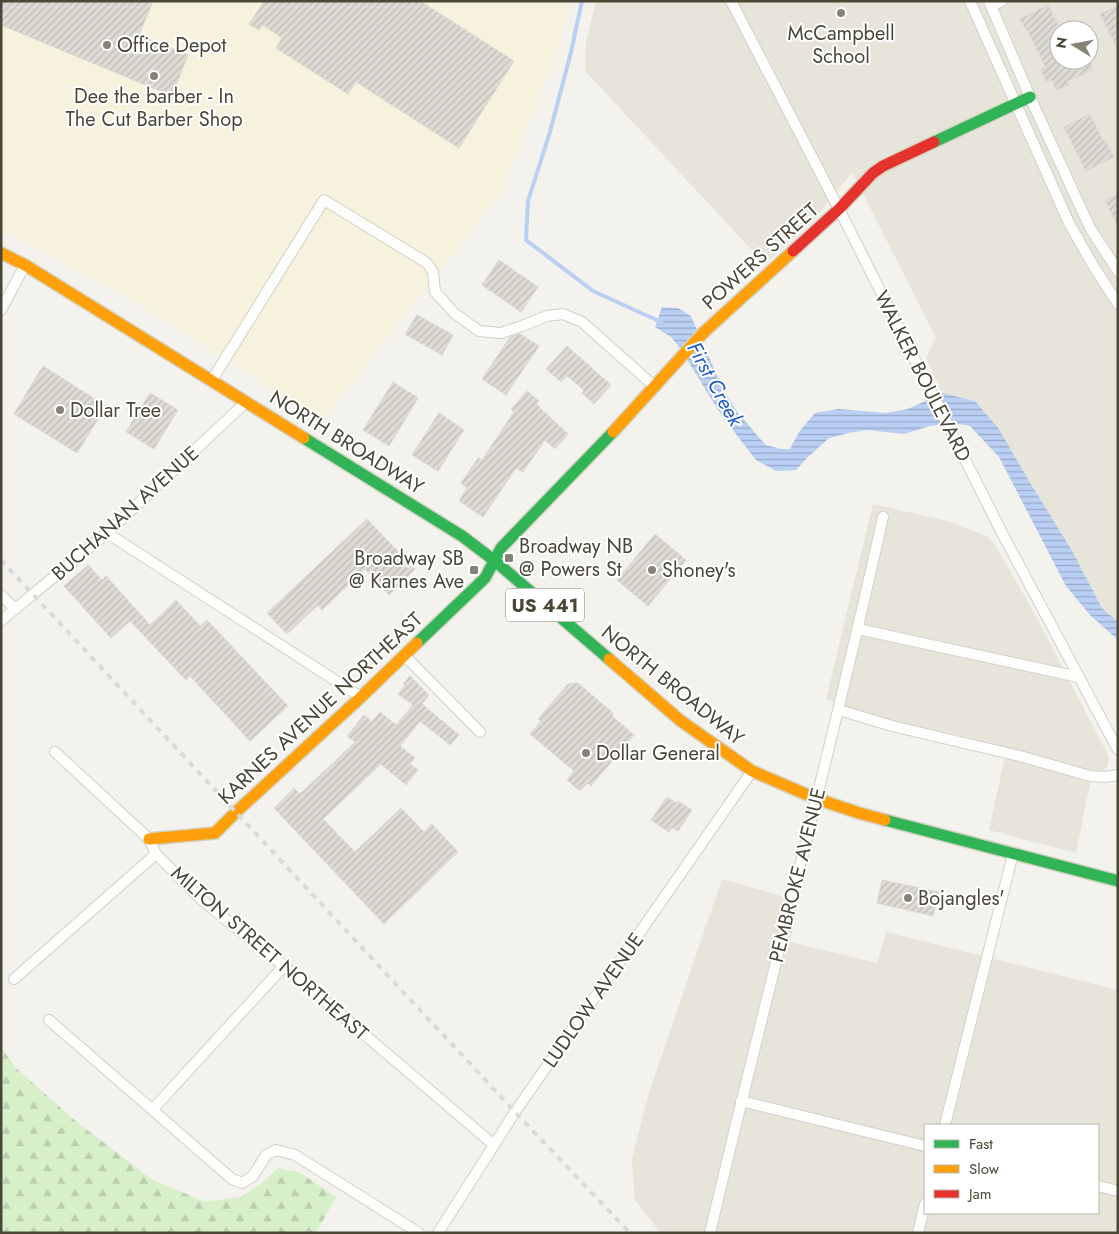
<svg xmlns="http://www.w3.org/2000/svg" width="1119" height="1234" viewBox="0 0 1119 1234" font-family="Jost,sans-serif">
	<defs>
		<pattern id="forest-firs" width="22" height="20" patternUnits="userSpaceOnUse" patternTransform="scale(1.25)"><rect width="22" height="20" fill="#d8f0ca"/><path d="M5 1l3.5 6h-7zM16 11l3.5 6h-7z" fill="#bbcfae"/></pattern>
		<pattern id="water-rules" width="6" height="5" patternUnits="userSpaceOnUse" patternTransform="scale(1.25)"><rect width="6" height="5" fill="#b9cff4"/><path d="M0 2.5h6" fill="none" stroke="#98aac6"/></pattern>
		<pattern id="building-hatch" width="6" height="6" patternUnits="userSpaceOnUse" patternTransform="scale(1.25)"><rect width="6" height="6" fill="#dddbd4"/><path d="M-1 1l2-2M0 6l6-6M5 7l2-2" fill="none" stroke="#bfbdb7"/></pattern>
	</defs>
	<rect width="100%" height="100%" fill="#f3f2ec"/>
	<g fill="#e7e5d9" fill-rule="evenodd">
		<path d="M596 1H1118V622L1102 608 1071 549 1029 481 999 429 975 401 942 393 926 358 936 338 852 172 812 222 765 264 585 71 586 41ZM1059 30H1089V60H1059Z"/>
		<path d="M873 504 947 521 987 536 994 543 1036 616 1109 757 1107 767 1102 771 1093 769 1076 853 989 830 1007 747 961 735 896 722 853 710 826 699Z"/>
		<path d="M722 879 799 901 790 942 877 963 886 932 1118 990V1233H661L635 1200 632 1159 648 1096ZM925 1125H1098V1213H925Z"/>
	</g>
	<path fill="#f6f2de" d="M1 1H571L558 50 501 193 322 421 121 293 1 230Z"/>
	<path fill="url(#forest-firs)" d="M1 1047 15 1067 72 1118 151 1179 205 1202 241 1197 263 1182 278 1168 301 1173 336 1197 316 1233H1Z"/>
	<path fill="url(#water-rules)" d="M662 307 678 308 691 316 721 385 735 409 756 434 766 445 781 449H790L799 432 815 413 838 409 886 413 908 409 942 393 975 401 999 429 1029 481 1071 549 1102 608 1118 622V640L1090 615 1066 586 999 457 970 426 954 423 930 426 904 434 867 430 849 433 829 438 808 457 796 470 776 471 756 460 722 416 680 348 671 337 655 327Z"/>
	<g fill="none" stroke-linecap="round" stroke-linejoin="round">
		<path stroke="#b9cff4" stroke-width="4" d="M582 1 571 52 550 132 528 201 526 240 593 291 661 322"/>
	</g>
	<g fill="url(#building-hatch)" stroke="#dbdad1">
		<path d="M1 1H153L139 35 188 55 172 96 1 25Z"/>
		<path d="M264 1H420L514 61 459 148 356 82 348 94 276 48 282 38 263 25 259 30 249 24Z"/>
		<path d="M1048 5 1059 27V60H1089L1093 70 1067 81 1069 85 1056 90 1052 80 1046 82 1041 69 1046 68 1027 29 1026 30 1020 19Z"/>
		<path d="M1118 6V50L1100 14Z"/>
		<path d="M1090 114 1103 141 1105 140 1114 157 1086 171 1064 127Z"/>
		<path d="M1118 194V226L1105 201Z"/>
		<path d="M499 260 538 287 521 312 482 285Z"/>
		<path d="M417 315 453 335 442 355 405 334Z"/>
		<path d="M520 334 539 346 506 395 482 379 510 337Z"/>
		<path d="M567 346 611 385 594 404 582 393 584 390 567 376 561 382 546 369Z"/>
		<path d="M43 366 106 406 77 453 14 414Z"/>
		<path d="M393 382 418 398 389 446 363 430Z"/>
		<path d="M527 391 539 401 536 404 568 434 555 449 545 440 523 472 516 468 483 517 459 501 467 488 461 483 478 458 482 460 514 412 511 409Z"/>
		<path d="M150 393 178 410 154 449 126 432Z"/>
		<path d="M439 413 464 430 438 471 412 455Z"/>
		<path d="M367 519 415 569 389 595 365 569 322 610 318 605 287 634 267 613Z"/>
		<path d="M655 534 686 560 648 606 617 580Z"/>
		<path d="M88 565 102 580 106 576 150 625 176 600 200 626 207 620 288 706 250 741 190 676 186 680 130 621 111 638 64 586Z"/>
		<path d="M410 676 429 695 422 704 459 735 450 745 420 721 400 746 415 758 410 764 418 770 406 785 381 764 323 819 355 852 401 808 424 832 432 824 458 852 384 924 274 808 294 788 300 794 355 742 347 736 364 715 372 722 380 712 396 725 413 705 398 694 405 685 403 684Z"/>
		<path d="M578 683 613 713 612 716 634 735 591 786 588 783 580 791 567 780 574 771 530 734 541 721 538 719 568 684Z"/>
		<path d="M667 797 676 803 678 801 692 810 678 831 672 827 669 832 651 820Z"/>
		<path d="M882 880 939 892 933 916 877 903Z"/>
	</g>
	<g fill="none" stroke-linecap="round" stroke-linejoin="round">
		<defs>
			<g id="street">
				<path d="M731 1 839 209 1002 533 1118 750"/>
				<path d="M970 1 1069 223 1094 267 1118 304"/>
				<path d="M989 1 1030 97 1090 228 1118 271"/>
				<path d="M991 6 1002 1"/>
				<path d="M1 310 25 265"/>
				<path d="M212 380 324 200 427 263 433 272 435 292 440 297 454 313 479 331 501 333 522 326 547 316 563 314 582 322 654 386"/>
				<path d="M107 533 361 697"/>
				<path d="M1 595 15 609"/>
				<path d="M1 621 15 609 107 533 246 402"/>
				<path d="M858 629 1078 677"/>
				<path d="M405 656 480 732"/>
				<path d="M839 710 892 726 1020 756 1090 776 1105 777 1118 775"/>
				<path d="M55 752 149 839 156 854 203 901 284 966 494 1145"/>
				<path d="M14 979 156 854"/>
				<path d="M49 1020 232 1179 242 1183 253 1176 266 1155 276 1150 295 1155 419 1233"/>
				<path d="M741 1101 925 1146"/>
				<path d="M153 1109 284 966"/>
				<path d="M945 1125 1013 854"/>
				<path d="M1098 1186 1118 1191"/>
				<path d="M438 1233 515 1112 752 771"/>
				<path d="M710 1233C766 994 830 757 883 517"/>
				<path d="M918 1233 925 1204"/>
			</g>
			<g id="fast">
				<path d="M934 142 1030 97"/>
				<path d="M304 438 462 536 495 561 609 659"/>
				<path d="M417 643 485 578 501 548 613 432"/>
				<path d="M885 820 1118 881"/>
			</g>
			<g id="slow">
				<path d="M1 253 25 265 304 438"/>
				<path d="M613 432 703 333 793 251"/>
				<path d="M609 659 681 721 752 771 817 799 859 813 885 820"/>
				<path d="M149 839 215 833 236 812 361 697 417 643"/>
			</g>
			<path id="jam" d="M793 251 839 209 873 173 883 166 934 142"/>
		</defs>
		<use href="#street" stroke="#d1d0c9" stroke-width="12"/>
		<use href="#fast" stroke="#d3d2c2" stroke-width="14"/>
		<use href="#slow" stroke="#d3d2c2" stroke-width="14"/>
		<use href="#jam" stroke="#d3d2c2" stroke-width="14"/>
		<use href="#street" stroke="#fdfdfc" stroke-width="10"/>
		<use href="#fast" stroke="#30b455" stroke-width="11"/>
		<use href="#slow" stroke="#ff9f0a" stroke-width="11"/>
		<use href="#jam" stroke="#e5322d" stroke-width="11"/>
		<path stroke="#dadad9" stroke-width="4" stroke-dasharray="6 6" stroke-linecap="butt" d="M1 560 515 1112 630 1233"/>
	</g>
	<g fill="#858376" stroke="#fff" stroke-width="2">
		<circle cx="841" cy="13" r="5"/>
		<circle cx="107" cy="45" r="5"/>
		<circle cx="154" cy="76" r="5"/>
		<circle cx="60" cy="410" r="5"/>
		<rect x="504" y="553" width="10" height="10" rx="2.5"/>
		<rect x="469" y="565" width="10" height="10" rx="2.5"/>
		<circle cx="652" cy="570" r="5"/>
		<circle cx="586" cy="753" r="5"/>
		<circle cx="908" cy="898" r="5"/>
	</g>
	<g text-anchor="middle" stroke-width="4" stroke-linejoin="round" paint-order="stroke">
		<rect fill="#fff" stroke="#807e72" stroke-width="1" x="506" y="588.5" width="78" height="33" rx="4"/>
		<g font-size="19" font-weight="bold" fill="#4a4736">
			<text x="545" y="612">US 441</text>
		</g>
		<g font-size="20" fill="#4a4736" stroke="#fff" text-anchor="start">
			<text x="841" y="40" text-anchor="middle">McCampbell<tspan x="841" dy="23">School</tspan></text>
			<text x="117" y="52">Office Depot</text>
			<text x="154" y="103" text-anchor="middle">Dee the barber - In<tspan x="154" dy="23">The Cut Barber Shop</tspan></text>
			<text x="70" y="417">Dollar Tree</text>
			<text x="519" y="553">Broadway NB<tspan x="519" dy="23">@ Powers St</tspan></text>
			<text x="464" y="565" text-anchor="end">Broadway SB<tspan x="464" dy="23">@ Karnes Ave</tspan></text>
			<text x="662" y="577">Shoney's</text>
			<text x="596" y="760">Dollar General</text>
			<text x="918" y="905">Bojangles'</text>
		</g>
		<g font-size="20" fill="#4a4736" stroke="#fff">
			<text transform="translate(760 256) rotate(-42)" y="7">POWERS STREET</text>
			<text transform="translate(923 376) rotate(63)" y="7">WALKER BOULEVARD</text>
			<text transform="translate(347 442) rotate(32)" y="7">NORTH BROADWAY</text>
			<text transform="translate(125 513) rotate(-42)" y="7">BUCHANAN AVENUE</text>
			<text transform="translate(673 685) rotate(39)" y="7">NORTH BROADWAY</text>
			<text transform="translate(320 708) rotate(-43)" y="7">KARNES AVENUE NORTHEAST</text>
			<text transform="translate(797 875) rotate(-76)" y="7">PEMBROKE AVENUE</text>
			<text transform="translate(270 953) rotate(41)" y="7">MILTON STREET NORTHEAST</text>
			<text transform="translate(593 1000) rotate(-55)" y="7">LUDLOW AVENUE</text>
		</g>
		<g font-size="21" font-style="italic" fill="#235bc2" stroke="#fff">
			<text transform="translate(715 384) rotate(61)" y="7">First Creek</text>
		</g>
	</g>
	<rect width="1119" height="1234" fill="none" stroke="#4a4736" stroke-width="5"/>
	<rect x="924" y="1124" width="175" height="90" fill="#ffffff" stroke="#b7b5af"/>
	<rect x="934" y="1140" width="25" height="8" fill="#30b455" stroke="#b7b5af"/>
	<text x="969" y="1149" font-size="15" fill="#4a4736">Fast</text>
	<rect x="934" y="1165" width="25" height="8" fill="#ff9f0a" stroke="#b7b5af"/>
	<text x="969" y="1174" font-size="15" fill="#4a4736">Slow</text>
	<rect x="934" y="1190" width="25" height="8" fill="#e5322d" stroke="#b7b5af"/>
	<text x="969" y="1199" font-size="15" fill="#4a4736">Jam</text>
	<g transform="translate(1074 45) rotate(280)"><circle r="24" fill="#ffffff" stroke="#b7b5af"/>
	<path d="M0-4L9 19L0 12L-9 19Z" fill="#858376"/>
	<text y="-8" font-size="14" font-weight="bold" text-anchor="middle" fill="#4a4736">N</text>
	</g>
</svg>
